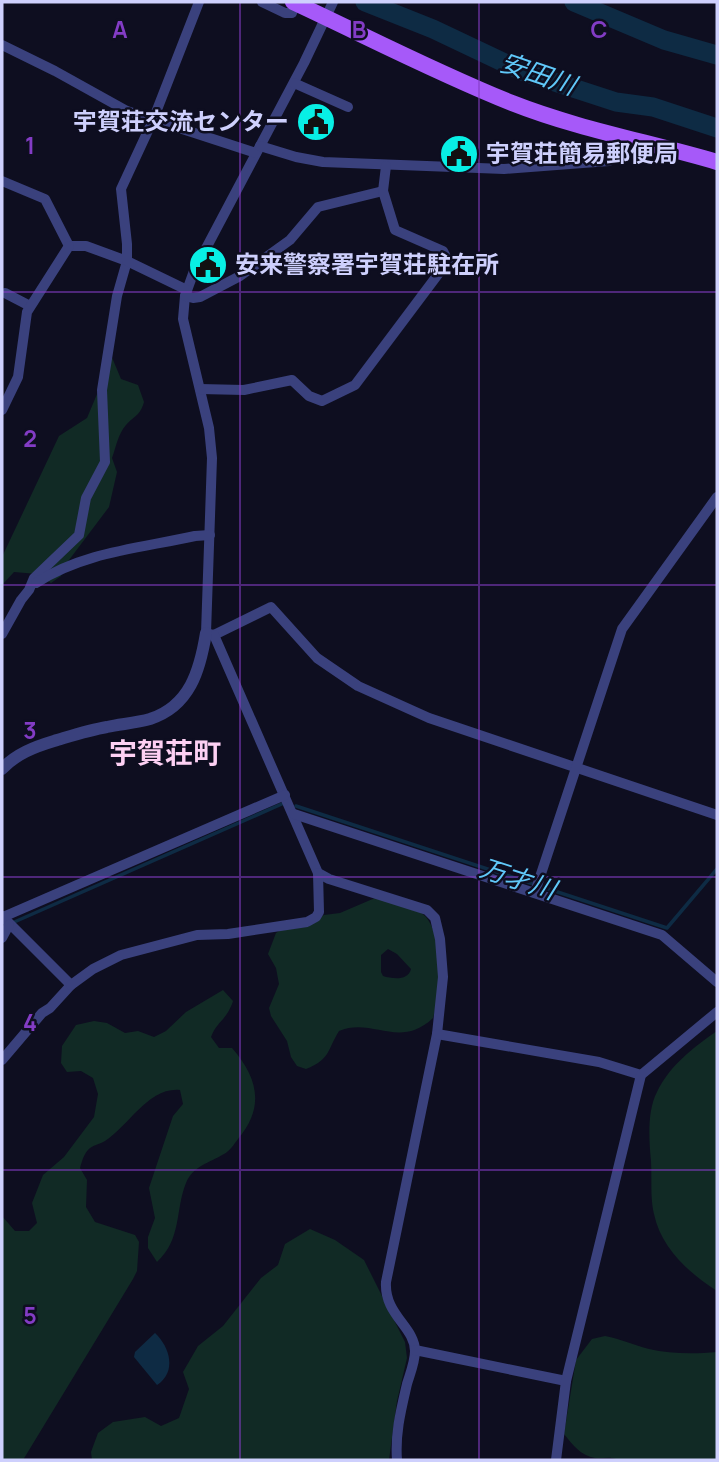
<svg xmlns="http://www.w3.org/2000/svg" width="719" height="1462" viewBox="0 0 719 1462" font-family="Manrope,'Noto Sans JP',sans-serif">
	<rect width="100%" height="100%" fill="#0e0e20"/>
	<g fill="#112a25" fill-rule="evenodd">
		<path d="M111 355 121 379 138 385 144 402C140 416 135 415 126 425 118 434 116 447 112 458L117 472 109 507 66 564 61 576 51 583 37 574 14 572 2 585V557L59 436 87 418 105 375Z"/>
		<path d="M375 898C387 902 418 907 426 917 443 937 441 994 433 1018 399 1050 373 1017 339 1031 327 1050 331 1059 306 1069L297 1066 291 1057 287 1041 271 1016 269 1008 279 984 276 968 268 954 276 933 281 930 304 927 324 915 340 913ZM388 949 397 954 411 969C408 981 393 979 383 976L381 972V955Z"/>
		<path d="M223 990 233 1001C227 1020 217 1021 211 1037L219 1048H232C258 1078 265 1107 238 1139 234 1144 230 1151 224 1154 209 1163 193 1166 186 1183 175 1210 182 1239 157 1262L148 1248V1237L155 1218 149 1188 173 1116 183 1104 180 1090C148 1087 129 1126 105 1141 100 1144 94 1145 90 1148 84 1153 82 1161 80 1168L87 1180 86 1207 95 1222 135 1235 139 1242 137 1271 133 1279 23 1460H2V1216L15 1231H29L37 1223 32 1203 43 1175 64 1157 94 1117 98 1094 93 1078 81 1071 67 1072 61 1063 62 1046 76 1025 94 1021 107 1023 125 1033 138 1031 154 1037 166 1031 186 1012Z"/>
		<path d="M717 1031V1291C690 1274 661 1248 654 1214 650 1198 652 1178 651 1161 649 1140 647 1111 657 1092 670 1065 694 1047 717 1031Z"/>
		<path d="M310 1229 335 1240 364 1260 405 1342 407 1358 397 1401 389 1460H92L91 1452 98 1433 113 1422 145 1417 161 1426 179 1418 189 1389 183 1372 198 1346 223 1326 261 1278 278 1265 285 1244Z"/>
		<path d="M605 1336C621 1339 634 1345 649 1349 670 1354 695 1354 717 1352V1460H618C609 1456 604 1459 595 1458 581 1456 572 1444 564 1434L576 1360 592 1339Z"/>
	</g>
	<path fill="#0e2b44" d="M155 1333C170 1347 177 1372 157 1385L134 1357 135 1352Z"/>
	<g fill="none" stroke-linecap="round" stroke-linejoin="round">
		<g stroke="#0e2b44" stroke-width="3.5">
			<path d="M296 806 667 928 717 869"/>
			<path d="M2 923H12L284 803"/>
		</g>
		<g stroke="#0e2b44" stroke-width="19">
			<path d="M365 2 433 29 524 72 616 102 653 107 717 128"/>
			<path d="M574 2 664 40 717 55"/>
		</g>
		<g stroke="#3a417d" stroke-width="10">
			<path d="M262 2 285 13H292L296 3"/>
			<path d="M333 2 304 63 194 271 185 296 183 319 209 428 212 458 206 633 214 635 271 607 317 658 358 686 429 718 717 815"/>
			<path d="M2 45 55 71 127 111 256 153"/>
			<path d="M294 83 348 107"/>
			<path d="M260 146 296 157 323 162 504 169 609 161 622 153 633 139"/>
			<path d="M2 181 45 199 69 246H86L127 261 117 296 102 390 105 462 86 498 79 535 34 578 29 590 21 600 2 634"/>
			<path d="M187 290 127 261V244L121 189 153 120 199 2"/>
			<path d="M5 293 30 306"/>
			<path d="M185 296 193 298 200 297 240 276 290 240 318 207 383 191"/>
			<path d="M200 389 244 390 292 380 309 396 322 401 355 385 448 261 443 251 395 230 383 191 386 166"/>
			<path d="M2 410 18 377 27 312 69 246"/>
			<path d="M36 583C83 552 142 548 195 536L210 535"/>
			<path d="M214 635 318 873 329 879 427 910 435 918 440 939 443 977 437 1034 386 1282C384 1315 415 1327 415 1351 415 1362 410 1374 407 1384 401 1410 395 1433 397 1460"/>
			<path d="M294 814 662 935 717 982"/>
			<path d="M535 892 622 629 717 497"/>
			<path d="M2 916 71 985 50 1008 42 1013 2 1060"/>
			<path d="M3 917 285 795"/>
			<path d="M2 938 9 925"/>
			<path d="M71 985 93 969 121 955 197 935 228 934 307 922 316 917 319 912 318 873"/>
			<path d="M437 1034 599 1062 641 1075"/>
			<path d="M415 1350 566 1381"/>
			<path d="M556 1460 566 1381 641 1075 717 1012"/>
		</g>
		<path stroke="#3a417d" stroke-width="12" d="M2 769C16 754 34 747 54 741 71 736 89 730 107 727 121 724 136 723 150 719 190 706 200 670 206 633"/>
		<path stroke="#a659f9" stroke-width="16" d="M293 2C366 36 437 73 512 103 578 129 649 142 717 162"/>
	</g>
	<path fill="none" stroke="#833cc5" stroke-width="2" stroke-opacity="0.55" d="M240 2V1460M479 2V1460M2 292H717M2 585H717M2 877H717M2 1170H717"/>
	<defs>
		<symbol id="civic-disc" viewBox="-11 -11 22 22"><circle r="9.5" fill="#08efe5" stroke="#0e0e20"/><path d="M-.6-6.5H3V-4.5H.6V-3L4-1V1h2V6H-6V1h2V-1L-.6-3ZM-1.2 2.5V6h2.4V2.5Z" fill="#111"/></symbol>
	</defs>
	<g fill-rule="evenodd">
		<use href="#civic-disc" x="294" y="100" width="44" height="44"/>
		<use href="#civic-disc" x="437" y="132" width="44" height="44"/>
		<use href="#civic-disc" x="186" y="243" width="44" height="44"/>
	</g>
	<g text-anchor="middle" stroke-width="5" stroke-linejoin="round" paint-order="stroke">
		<g font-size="24" font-weight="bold" fill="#ced0fd" stroke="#0e0e20" text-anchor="start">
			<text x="289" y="130" text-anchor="end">宇賀荘交流センター</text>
			<text x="486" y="162">宇賀荘簡易郵便局</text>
			<text x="235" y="273">安来警察署宇賀荘駐在所</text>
		</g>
		<g font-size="26" font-style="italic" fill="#60c8f9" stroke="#0e0e20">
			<text transform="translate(538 74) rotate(19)" y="9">安田川</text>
			<text transform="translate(518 879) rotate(18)" y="9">万才川</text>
		</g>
		<g font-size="28" font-weight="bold" fill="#fdd0f3" stroke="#0e0e20">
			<text x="165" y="763">宇賀荘町</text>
		</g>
	</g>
	<g font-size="23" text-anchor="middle" font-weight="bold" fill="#833cc5" stroke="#0e0e20" stroke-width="5" stroke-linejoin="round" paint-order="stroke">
		<text x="120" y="38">A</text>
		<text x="359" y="38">B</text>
		<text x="599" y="38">C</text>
		<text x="30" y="154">1</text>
		<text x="30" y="447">2</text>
		<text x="30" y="739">3</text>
		<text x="30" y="1031">4</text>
		<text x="30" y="1324">5</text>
	</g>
	<rect width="719" height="1462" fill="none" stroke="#ced0fd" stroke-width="7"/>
</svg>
